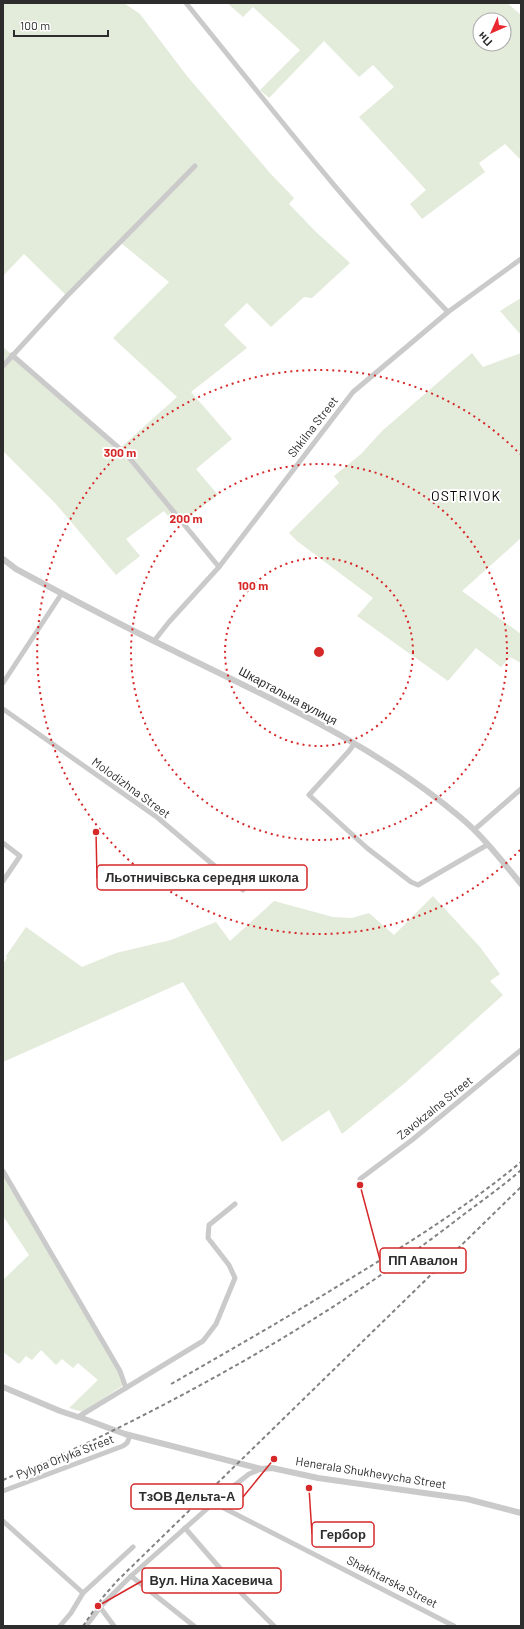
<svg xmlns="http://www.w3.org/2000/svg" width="524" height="1629" viewBox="0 0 524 1629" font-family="Barlow,sans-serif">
	<rect width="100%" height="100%" fill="#fff"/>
	<g fill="#e3ebda" fill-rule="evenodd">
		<path d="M3 3H124L140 14 187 76 270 173 294 198 289 204 315 231 350 263 312 298 304 297 271 327 247 303 224 325 247 348 191 392 232 439 196 469 218 495 176 526 164 511 126 539 140 556 116 575 55 503 3 451V347L119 449 177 397 113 338 169 282 121 243 67 296 24 254 3 276Z"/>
		<path d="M227 3H507L521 15V160L505 144 479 163 485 172 422 219 410 204 426 190 359 117 394 87 373 65 359 77 324 41 269 98 260 90 300 50 253 7 243 17ZM480 20H504V44H480Z"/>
		<path d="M521 298V335L500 311Z"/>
		<path d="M472 353 483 367 521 353V538L462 591 521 634V663L510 657 501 667 476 648 448 681 357 616 373 598 297 541 289 533 339 483 334 476 361 454 382 431Z"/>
		<path d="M433 896 480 947 500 974 490 981 503 995 405 1083 342 1134 329 1110 282 1142 183 982 3 1062V964L7 958 6 956 26 927 82 967 116 953 171 940 216 922 230 941 274 901 333 917 352 918 369 913 394 935Z"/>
		<path d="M3 1171 125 1384 83 1412 69 1408 98 1380 78 1363 73 1368 62 1359 56 1365 41 1350 32 1360 26 1356 19 1364 3 1352V1280L29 1255 3 1216Z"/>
	</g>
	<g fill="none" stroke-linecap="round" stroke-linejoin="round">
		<g stroke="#cacaca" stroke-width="5">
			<path d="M186 3C271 108 354 215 448 312"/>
			<path d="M12 355 127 455 219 567"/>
			<path d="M3 366 67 296 195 166"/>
			<path d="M154 641 169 622 219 567 353 392 448 312 521 259"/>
			<path d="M3 683 62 593"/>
			<path d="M3 709 158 818 243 890"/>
			<path d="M354 744 349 751 309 795 367 848 411 882 418 885 487 845"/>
			<path d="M474 830 521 789"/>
			<path d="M3 843 20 856 3 881"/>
			<path d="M3 1171 120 1371 126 1388"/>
			<path d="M360 1179 412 1140 521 1050"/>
			<path d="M78 1417 203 1341 216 1324 235 1278 229 1265 208 1238 209 1225 235 1204"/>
			<path d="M3 1491 123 1446 127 1443 130 1436"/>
			<path d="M214 1503 454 1626"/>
			<path d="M3 1521 83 1593"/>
			<path d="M185 1528 244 1596 274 1626"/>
			<path d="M131 1576 194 1626"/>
			<path d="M100 1607 114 1626"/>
			<path d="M60 1626 71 1613 83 1593 133 1547"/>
			<path d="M86 1626 102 1605 131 1576 226 1492 249 1474 261 1469"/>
		</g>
		<g stroke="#cacaca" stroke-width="6">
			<path d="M3 559 16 569C66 596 117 623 168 648 269 698 374 744 460 817 483 836 502 861 521 884"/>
			<path d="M3 1387 60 1411 78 1417"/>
			<path d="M79 1417 125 1434 261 1469 272 1468 318 1478 467 1499 521 1513"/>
		</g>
		<g stroke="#828282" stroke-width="2" stroke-dasharray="4 3" stroke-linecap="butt">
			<path d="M171 1384C227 1352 283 1320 338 1286 401 1248 464 1209 521 1162"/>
			<path d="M3 1480C40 1464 78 1448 114 1430 237 1369 355 1299 463 1215 483 1200 503 1186 521 1170"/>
			<path d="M83 1626 103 1597 117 1581 521 1187"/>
		</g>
	</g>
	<g fill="none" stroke="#d62828" stroke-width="2" stroke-dasharray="2 4">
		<circle cx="319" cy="652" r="94"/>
		<circle cx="319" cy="652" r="188"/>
		<path d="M520 850A282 282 0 1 1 520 454"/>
	</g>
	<g text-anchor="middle" stroke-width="4" stroke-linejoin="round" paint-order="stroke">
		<g font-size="12" fill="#2d2d2d" stroke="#fff">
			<text transform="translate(313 427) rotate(-52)" y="4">Shkilna Street</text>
			<text transform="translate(288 696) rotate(28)" y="4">Шкартальна вулиця</text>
			<text transform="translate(131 788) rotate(36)" y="4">Molodizhna Street</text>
			<text transform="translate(435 1108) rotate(-39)" y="4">Zavokzalna Street</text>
			<text transform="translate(65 1457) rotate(-21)" y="4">Pylypa Orlyka Street</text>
			<text transform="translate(371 1473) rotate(9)" y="4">Henerala Shukhevycha Street</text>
			<text transform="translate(392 1582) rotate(27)" y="4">Shakhtarska Street</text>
		</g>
		<g font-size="14" letter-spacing="1" fill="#000" stroke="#fff">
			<text x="466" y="501">OSTRIVOK</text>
		</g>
	</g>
	<circle cx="319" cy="652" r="6" fill="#d62828" stroke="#fff" stroke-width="2"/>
	<g font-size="12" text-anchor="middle" font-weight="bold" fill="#d62828" stroke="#fff" stroke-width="4" stroke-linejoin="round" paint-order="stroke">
		<text x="120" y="457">300 m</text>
		<text x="186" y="523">200 m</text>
		<text x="253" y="590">100 m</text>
	</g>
	<path fill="none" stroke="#d62828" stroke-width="1.5" d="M96 832L97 878M360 1185L380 1260M274 1459L243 1497M309 1488L312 1534M98 1606L142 1581"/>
	<g fill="#d62828" stroke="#fff" stroke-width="1.5">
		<circle cx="96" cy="832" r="4"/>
		<circle cx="360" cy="1185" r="4"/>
		<circle cx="274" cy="1459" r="4"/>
		<circle cx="309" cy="1488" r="4"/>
		<circle cx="98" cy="1606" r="4"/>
	</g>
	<g fill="#fff" stroke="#d62828" stroke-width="1.5">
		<rect x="97" y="865" width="210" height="25" rx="4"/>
		<rect x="380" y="1248" width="86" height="25" rx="4"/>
		<rect x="131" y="1484" width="112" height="25" rx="4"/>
		<rect x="312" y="1522" width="62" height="25" rx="4"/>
		<rect x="142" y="1568" width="139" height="25" rx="4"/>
	</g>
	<g font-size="13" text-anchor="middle" font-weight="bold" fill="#2d2d2d">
		<text x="202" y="882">Льотничівська середня школа</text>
		<text x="423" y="1265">ПП Авалон</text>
		<text x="187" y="1501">ТзОВ Дельта-А</text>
		<text x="343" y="1539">Гербор</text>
		<text x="211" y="1585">Вул. Ніла Хасевича</text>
	</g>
	<rect width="524" height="1629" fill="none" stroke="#2d2d2d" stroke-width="8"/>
	<g transform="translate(492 32) rotate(225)"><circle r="19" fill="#ffffff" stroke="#ababab"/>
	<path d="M0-3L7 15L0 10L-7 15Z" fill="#ea2832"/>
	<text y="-6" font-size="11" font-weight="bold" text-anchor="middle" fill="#2d2d2d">Пн</text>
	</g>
	<path d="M14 30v6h94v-6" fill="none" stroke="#2d2d2d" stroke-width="2"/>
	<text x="20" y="30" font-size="12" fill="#2d2d2d" stroke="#ffffff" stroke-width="3" paint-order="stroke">100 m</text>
</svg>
